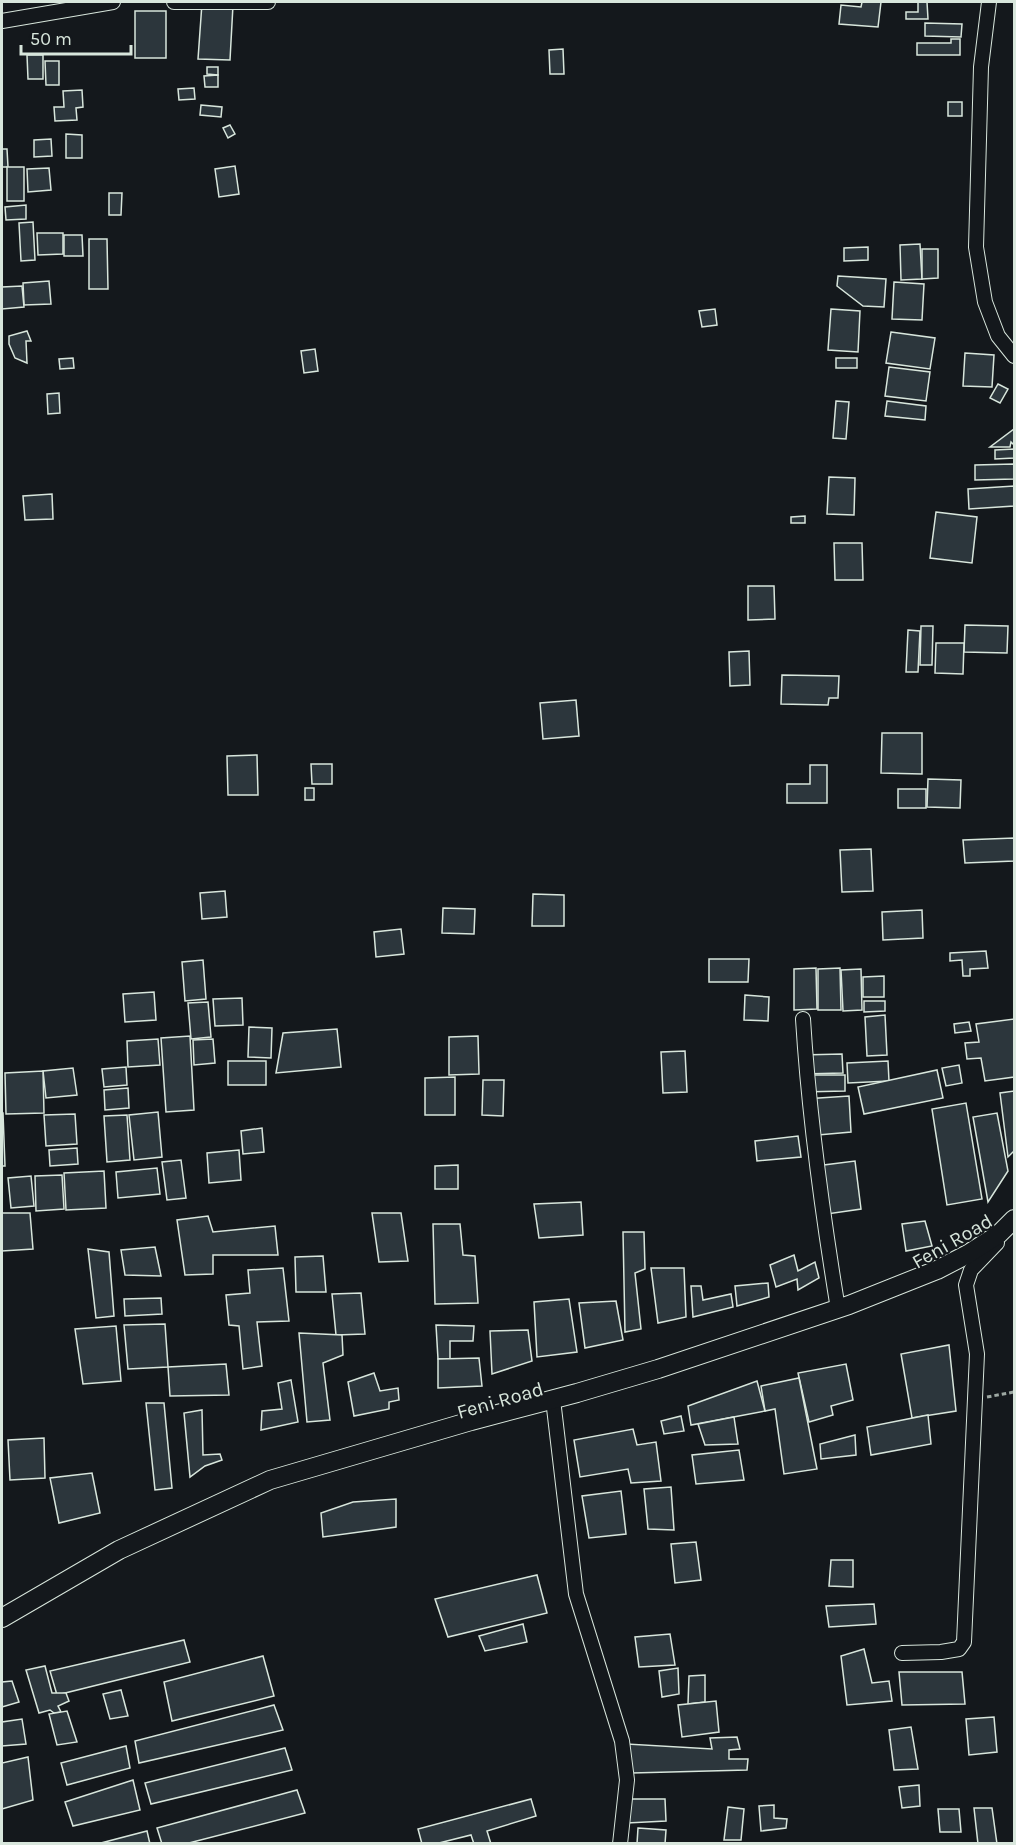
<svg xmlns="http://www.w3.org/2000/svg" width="1016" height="1845" viewBox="0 0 1016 1845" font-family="Karla,sans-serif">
	<rect width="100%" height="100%" fill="#14181c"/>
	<g fill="#2c363c" stroke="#d8e6dc" stroke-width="1.5">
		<path d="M862 2H881L878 27 839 24 841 5 861 7Z"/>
		<path d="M918 2H927L928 19H906V12H918Z"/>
		<path d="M202 3 233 5 230 60 198 59Z"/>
		<rect x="135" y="11" width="31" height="47"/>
		<path d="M925 23 962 24 961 37 925 36Z"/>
		<path d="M951 39H960V55H917V43H951Z"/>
		<path d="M563 49 564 74H550L549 50Z"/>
		<path d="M27 55H43V79H28Z"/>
		<path d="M45 61H59V85H46Z"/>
		<path d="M207 67H218V75L207 74Z"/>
		<path d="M218 75V87H205L204 76Z"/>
		<path d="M194 88 195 99 179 100 178 89Z"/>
		<path d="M82 90 83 107 76 108 77 120 55 121 54 107H64L63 91Z"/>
		<rect x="948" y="102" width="14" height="14"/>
		<path d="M201 105 222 107 221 117 200 115Z"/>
		<path d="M230 125 235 134 228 138 223 128Z"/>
		<path d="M66 134 82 135V158H66Z"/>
		<path d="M51 139 52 156 34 157V140Z"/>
		<path d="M2 149H7L8 167H2Z"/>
		<path d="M235 166 239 194 219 197 215 169Z"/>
		<rect x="7" y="167" width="17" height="34"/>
		<path d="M49 168 51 190 28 192 27 169Z"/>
		<path d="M109 193H122L121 215H109Z"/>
		<path d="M26 205V219L6 220 5 207Z"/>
		<path d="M33 222 35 260 21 261 19 223Z"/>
		<path d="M37 233H63V254L38 255Z"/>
		<path d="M64 235H82L83 256H64Z"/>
		<path d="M89 239H107L108 289H89Z"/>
		<path d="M920 244 922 279 901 280 900 245Z"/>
		<path d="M868 247V260L844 261V248Z"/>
		<path d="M922 249H938V278L922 279Z"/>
		<path d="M838 276 886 279 884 307 863 306 837 286Z"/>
		<path d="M49 281 51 304 24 305 23 283Z"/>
		<path d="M894 282 924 284 922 320 892 319Z"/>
		<path d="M22 286 24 307 2 309V287Z"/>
		<path d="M715 309 717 325 702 327 699 311Z"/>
		<path d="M831 309 860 311 858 352 828 350Z"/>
		<path d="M27 331 31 341H26L27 363 15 358 9 344V336Z"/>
		<path d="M891 332 935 338 930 369 886 363Z"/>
		<path d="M315 349 318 371 304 373 301 351Z"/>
		<path d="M965 353 994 355 992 387 963 386Z"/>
		<path d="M73 358 74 368 60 369 59 359Z"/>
		<rect x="836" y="358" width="21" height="10"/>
		<path d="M889 367 930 372 926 401 885 396Z"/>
		<path d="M998 384 1008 389 1000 403 990 398Z"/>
		<path d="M59 393 60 413 48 414 47 394Z"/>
		<path d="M836 401 849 402 846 439 833 438Z"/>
		<path d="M887 401 926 406 925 420 885 416Z"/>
		<path d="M1014 429V445L1011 442 1010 447H990Z"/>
		<path d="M1014 449V458L995 459V450Z"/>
		<path d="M1014 464V479L975 480V465Z"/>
		<path d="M829 477 855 478 854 515 827 514Z"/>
		<path d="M1014 486V506L969 509 968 489Z"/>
		<path d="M52 494 53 519 25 520 23 496Z"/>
		<path d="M936 512 977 517 972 563 930 558Z"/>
		<path d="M805 516V523H791V517Z"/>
		<path d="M834 543H862L863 580H835Z"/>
		<path d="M748 586H774L775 619 748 620Z"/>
		<path d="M965 625 1008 626 1007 653 964 652Z"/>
		<path d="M921 626H933L932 665H920Z"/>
		<path d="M908 630 920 631 918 672H906Z"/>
		<path d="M936 643H964L963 674 935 673Z"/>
		<path d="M749 651 750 685 730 686 729 652Z"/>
		<path d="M782 675 839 676 838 698H829L828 705 781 704Z"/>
		<path d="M576 700 579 736 543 739 540 703Z"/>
		<path d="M882 733H922V774L881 773Z"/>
		<path d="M257 755 258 795H228L227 756Z"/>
		<path d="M311 764H332V784H312Z"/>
		<path d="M810 765H827V803H787V784H810Z"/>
		<path d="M928 779 961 780 960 808 927 807Z"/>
		<rect x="305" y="788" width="9" height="12"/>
		<rect x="898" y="789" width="28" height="19"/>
		<path d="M1014 838V861L965 863 963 840Z"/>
		<path d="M871 849 873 891 842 892 840 850Z"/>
		<path d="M225 891 227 917 202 919 200 893Z"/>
		<path d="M533 894 564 895V926H532Z"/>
		<path d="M443 908 475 909 474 934 442 933Z"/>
		<path d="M922 910 923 938 883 940 882 912Z"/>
		<path d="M401 929 404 954 376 957 374 932Z"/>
		<path d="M986 951 988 968 970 969V976H963L962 960 950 961V953Z"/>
		<path d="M709 959H749L748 982H709Z"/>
		<path d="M203 960 206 999 185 1001 182 962Z"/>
		<path d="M816 968 817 1009 794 1010V969Z"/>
		<path d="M840 968 841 1010H818V969Z"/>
		<path d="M861 969 862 1010 843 1011 841 970Z"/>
		<path d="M884 976V997H863V977Z"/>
		<path d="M154 992 156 1020 125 1022 123 994Z"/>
		<path d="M745 995 769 997 768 1021 744 1020Z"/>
		<path d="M242 998 243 1025 215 1026 213 999Z"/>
		<path d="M864 1001H885V1011L864 1012Z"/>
		<path d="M208 1002 211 1037 191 1039 188 1003Z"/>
		<path d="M885 1015 887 1055 867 1056 865 1017Z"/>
		<path d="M1014 1019V1077L985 1081 981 1058 967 1059 965 1043 979 1042 976 1024Z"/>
		<path d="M969 1022 971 1031 955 1033 954 1024Z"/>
		<path d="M249 1027 272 1028 271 1058 248 1057Z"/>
		<path d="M337 1029 341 1067 276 1073 283 1033Z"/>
		<path d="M190 1036 194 1110 166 1112 161 1038Z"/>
		<path d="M478 1036 479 1074 449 1075V1037Z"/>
		<path d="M158 1039 160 1065 128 1067 127 1041Z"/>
		<path d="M213 1039 215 1063 194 1065 193 1040Z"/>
		<path d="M685 1051 687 1092 663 1093 661 1052Z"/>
		<path d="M842 1054 843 1073 802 1074 801 1055Z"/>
		<rect x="228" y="1061" width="38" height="24"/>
		<path d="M888 1061 889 1081 848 1083 847 1063Z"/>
		<path d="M959 1065 962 1083 946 1086 942 1068Z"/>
		<path d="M126 1067 127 1085 104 1087 102 1069Z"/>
		<path d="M73 1068 77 1095 46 1098 43 1071Z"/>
		<path d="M937 1070 943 1098 864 1114 858 1087Z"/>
		<path d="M43 1071 44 1113 6 1114 5 1073Z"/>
		<path d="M802 1075H845V1091L802 1092Z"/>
		<path d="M455 1077V1115H425V1078Z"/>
		<path d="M483 1080H504L503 1116 482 1115Z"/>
		<path d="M128 1088 129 1108 105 1110 104 1090Z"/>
		<path d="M1014 1091V1151L1008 1157 1000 1093Z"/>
		<path d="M849 1096 851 1132 807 1136 804 1099Z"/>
		<path d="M966 1103 982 1199 947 1205 932 1109Z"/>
		<path d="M158 1112 162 1157 134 1160 129 1115Z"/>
		<path d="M2 1113H3L5 1166H2Z"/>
		<path d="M997 1113 1008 1171 988 1202 973 1117Z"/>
		<path d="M75 1114 77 1144 46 1146 44 1115Z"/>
		<path d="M127 1115 130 1160 107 1162 104 1116Z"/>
		<path d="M262 1128 264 1152 243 1154 241 1131Z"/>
		<path d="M798 1136 801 1157 757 1161 755 1141Z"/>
		<path d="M77 1148 78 1164 50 1166 49 1150Z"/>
		<path d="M239 1150 241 1180 209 1183 207 1153Z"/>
		<path d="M181 1160 186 1198 167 1200 162 1162Z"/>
		<path d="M855 1161 861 1209 827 1214 816 1166Z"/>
		<path d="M458 1165V1189H435V1166Z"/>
		<path d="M157 1168 160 1194 118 1198 116 1172Z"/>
		<path d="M104 1171 106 1208 66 1210 64 1173Z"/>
		<path d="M62 1175 64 1209 36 1211 35 1176Z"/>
		<path d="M31 1176 34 1206 11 1208 8 1178Z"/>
		<path d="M581 1202 583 1235 539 1238 534 1204Z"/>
		<path d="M2 1213H30L33 1249 2 1251Z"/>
		<path d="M372 1213H401L408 1261 379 1262Z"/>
		<path d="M208 1216 213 1232 275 1226 278 1255H213V1274L185 1275 177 1220Z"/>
		<path d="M925 1221 932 1246 906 1251 902 1224Z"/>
		<path d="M433 1224H460L463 1255 475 1256 478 1303 435 1304Z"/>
		<path d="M623 1232H644L645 1269 635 1273 641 1329 625 1332Z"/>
		<path d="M155 1247 161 1276 125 1275 121 1250Z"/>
		<path d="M88 1249 109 1252 114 1316 96 1318Z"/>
		<path d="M794 1255 798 1271 815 1262 819 1278 798 1290 797 1279 776 1287 770 1265Z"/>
		<path d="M323 1256 326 1292H296L295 1257Z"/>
		<path d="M283 1268 289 1321 257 1322 262 1366 243 1369 239 1326 229 1325 226 1295 250 1293 248 1270Z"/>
		<path d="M651 1268H684L686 1317 658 1323Z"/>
		<path d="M768 1283 769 1297 737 1306 735 1286Z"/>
		<path d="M691 1286H701L703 1300 731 1294 733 1307 693 1317Z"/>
		<path d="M361 1293 365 1334 336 1335 332 1294Z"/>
		<path d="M161 1298 162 1314 125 1316 124 1299Z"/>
		<path d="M569 1299 577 1352 537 1357 534 1302Z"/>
		<path d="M616 1301 623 1340 585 1348 579 1303Z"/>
		<path d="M165 1324 168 1367 128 1369 124 1325Z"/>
		<path d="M436 1325 474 1326 473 1341H450V1359H438Z"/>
		<path d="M116 1326 121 1381 83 1384 75 1329Z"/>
		<path d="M528 1330 532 1361 492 1374 490 1331Z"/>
		<path d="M299 1333 342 1335 343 1355 323 1363 330 1420 307 1422Z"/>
		<path d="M949 1345 956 1411 912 1418 901 1354Z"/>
		<path d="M479 1358 482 1386 438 1388V1359Z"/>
		<path d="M226 1364 229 1395 170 1396 168 1367Z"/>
		<path d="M846 1364 853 1400 831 1406 833 1415 809 1422 798 1373Z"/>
		<path d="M374 1373 380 1391 398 1388 399 1400 389 1402V1409L354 1416 348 1382Z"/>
		<path d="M799 1378 817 1469 784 1474 775 1409 765 1411 761 1386Z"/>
		<path d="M291 1380 298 1422 261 1430 262 1411 282 1409 278 1383Z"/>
		<path d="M757 1381 765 1411 691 1425 688 1406Z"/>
		<path d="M146 1403H164L172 1488 155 1490Z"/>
		<path d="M202 1410 203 1455 220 1454 222 1460 205 1466 190 1477 184 1413Z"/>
		<path d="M928 1415 931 1444 871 1455 867 1427Z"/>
		<path d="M681 1416 684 1431 664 1434 661 1421Z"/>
		<path d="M734 1417 738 1444 705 1445 698 1424Z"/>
		<path d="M633 1429 637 1445 656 1442 661 1481 631 1483 628 1469 580 1477 574 1440Z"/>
		<path d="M855 1435 856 1455 821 1459 820 1444Z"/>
		<path d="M44 1438 45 1478 10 1480 8 1440Z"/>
		<path d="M739 1450 744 1480 696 1484 692 1455Z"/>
		<path d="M92 1473 100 1513 59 1523 50 1478Z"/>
		<path d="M671 1487 674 1530 648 1529 644 1489Z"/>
		<path d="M621 1491 626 1534 589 1538 582 1496Z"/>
		<path d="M396 1499V1527L323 1537 321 1513 353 1502Z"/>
		<path d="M696 1542 701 1580 675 1583 671 1544Z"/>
		<path d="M831 1560H853V1587L829 1586Z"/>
		<path d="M537 1575 547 1613 448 1637 435 1599Z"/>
		<path d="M874 1604 876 1624 829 1627 826 1606Z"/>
		<path d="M523 1624 527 1642 485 1651 479 1636Z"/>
		<path d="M670 1634 675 1665 639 1667 635 1637Z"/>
		<path d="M184 1640 190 1662 57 1695 50 1671Z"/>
		<path d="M864 1649 872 1683 889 1681 892 1701 847 1705 841 1656Z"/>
		<path d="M263 1656 274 1696 172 1721 164 1682Z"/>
		<path d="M45 1666 52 1693H66L69 1701 58 1706 61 1712 54 1713 50 1710 39 1713 26 1670Z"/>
		<path d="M678 1668 679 1694 662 1697 659 1671Z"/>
		<path d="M899 1672H962L965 1704 902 1705Z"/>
		<path d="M705 1675V1702L688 1704 689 1676Z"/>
		<path d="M12 1681 19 1702 2 1707V1682Z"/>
		<path d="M121 1690 128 1716 110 1719 103 1694Z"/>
		<path d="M716 1701 719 1732 682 1737 678 1705Z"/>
		<path d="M274 1705 283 1730 139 1763 135 1741Z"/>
		<path d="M67 1711 77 1742 57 1745 49 1714Z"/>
		<path d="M994 1717 997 1752 969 1755 966 1719Z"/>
		<path d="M22 1719 26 1744 2 1746V1722Z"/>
		<path d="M911 1727 918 1769 894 1770 889 1730Z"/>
		<path d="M737 1737 740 1749 729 1750V1759H748L747 1770 632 1773 627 1744 712 1749 710 1738Z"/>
		<path d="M126 1746 130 1768 67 1785 61 1763Z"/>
		<path d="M285 1748 292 1770 151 1804 145 1783Z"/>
		<path d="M28 1757 33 1800 2 1809V1763Z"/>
		<path d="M133 1780 140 1810 73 1826 65 1802Z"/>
		<path d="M919 1785 920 1806 902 1808 899 1787Z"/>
		<path d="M297 1790 305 1813 185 1844H162L157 1828Z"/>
		<path d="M531 1799 536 1816 487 1831 491 1844H474L471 1835 435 1844H422L418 1829Z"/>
		<path d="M629 1799H665L666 1821 627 1823Z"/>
		<path d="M774 1805V1818L787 1819 786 1828 761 1831 759 1806Z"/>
		<path d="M728 1807 744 1809 741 1840H724Z"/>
		<path d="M974 1808H992L997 1844H978Z"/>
		<path d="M938 1809H959L961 1832H940Z"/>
		<path d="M638 1828 666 1830 665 1844H637Z"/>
		<path d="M147 1831 150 1844H97Z"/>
	</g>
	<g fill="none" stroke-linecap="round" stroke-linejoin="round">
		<defs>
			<g id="minor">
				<path d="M174 2H268"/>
				<path d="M989 2 981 67 976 247 985 302 998 336 1014 356"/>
				<path d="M2 21 113 2"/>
				<path d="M803 1019C809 1117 822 1211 838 1309"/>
				<path d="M554 1408 576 1594 622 1741 627 1780 620 1844"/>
				<path d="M902 1653 941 1652 959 1649 964 1642 977 1354 966 1285 971 1270 997 1243"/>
			</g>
			<path id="secondary" d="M2 1618 119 1550 270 1480 471 1421 577 1393 658 1369 849 1305 937 1270 968 1254 999 1234 1014 1219"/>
		</defs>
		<use href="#minor" stroke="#d8e6dc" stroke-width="16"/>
		<use href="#secondary" stroke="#d8e6dc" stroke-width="20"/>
		<path stroke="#9da8a2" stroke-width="3" stroke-dasharray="4.5 3" stroke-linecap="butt" d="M987 1397 1014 1392"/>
		<use href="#minor" stroke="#14181c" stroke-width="14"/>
		<use href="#secondary" stroke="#14181c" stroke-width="18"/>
	</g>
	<g text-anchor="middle" stroke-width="4.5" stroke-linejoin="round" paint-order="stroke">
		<g font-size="20" fill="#d8e6dc" stroke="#14181c">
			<text transform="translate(952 1241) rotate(-30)" y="7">Feni Road</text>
			<text transform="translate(500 1400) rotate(-16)" y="7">Feni Road</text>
		</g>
	</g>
	<rect width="1016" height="1845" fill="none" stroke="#d8e6dc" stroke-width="6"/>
	<path d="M21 45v9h110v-9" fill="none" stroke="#d8e6dc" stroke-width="3"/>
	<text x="30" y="45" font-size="18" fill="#d8e6dc" stroke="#14181c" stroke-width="4.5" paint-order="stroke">50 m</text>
</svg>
